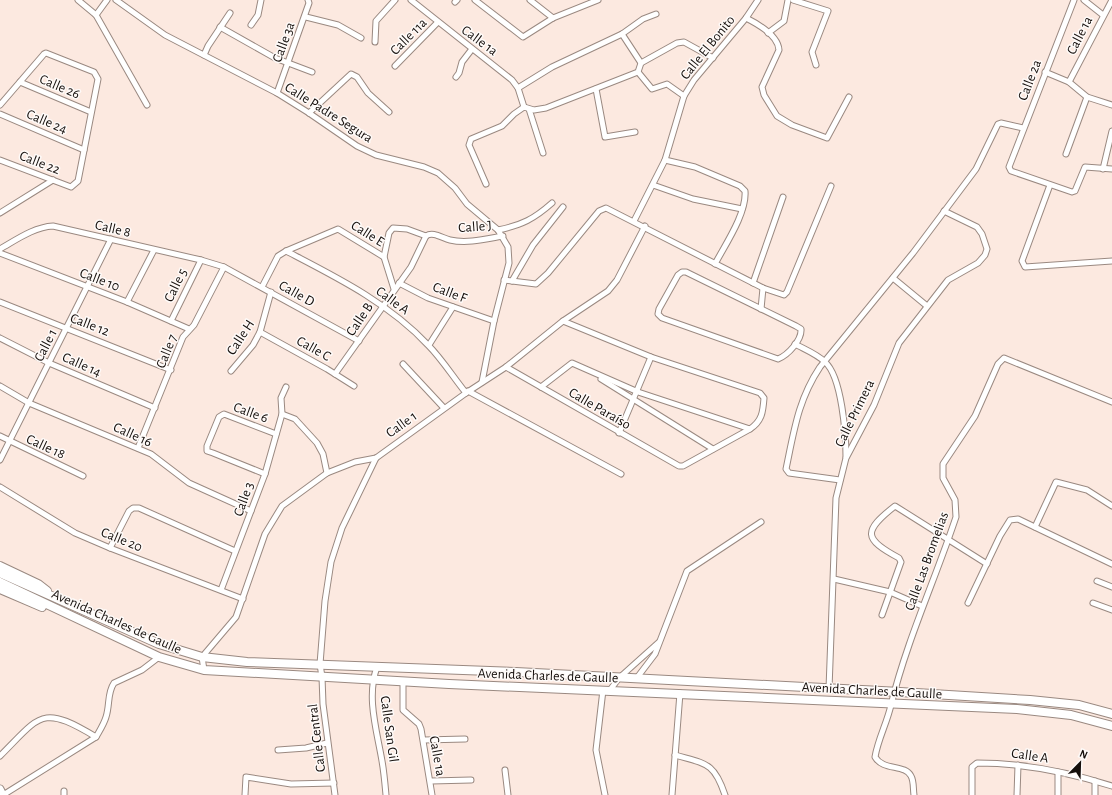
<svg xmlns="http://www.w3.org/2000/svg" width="1112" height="795" viewBox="0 0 1112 795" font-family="'Alegreya Sans',sans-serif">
	<rect width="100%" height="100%" fill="#fce9e0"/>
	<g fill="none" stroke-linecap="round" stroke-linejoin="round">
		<defs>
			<g id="street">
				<path d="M78 0 96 15 147 105"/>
				<path d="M116 0 165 35 277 93 309 113 357 146 376 155 424 167 438 173 455 188 467 204 498 230 508 247 509 263 494 321 482 382"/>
				<path d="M411 0 512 80 518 88 524 107"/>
				<path d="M475 0 523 37 553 18 598 0"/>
				<path d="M530 0 553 18"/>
				<path d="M793 0 828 11 812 52 816 65"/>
				<path d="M1074 0 1009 167 1011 171 1072 192 1075 191 1085 167 1112 169"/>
				<path d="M1084 0 1103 15"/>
				<path d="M455 2 457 0"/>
				<path d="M96 15 107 0"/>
				<path d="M306 17 338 25 361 38"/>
				<path d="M746 18C758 24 778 35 779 50L762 87 764 95 777 116 792 125 827 138 849 97"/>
				<path d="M251 25 258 15 261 0"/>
				<path d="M220 27 275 58 312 72"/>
				<path d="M768 33 784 21 788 0"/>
				<path d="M622 34 641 63"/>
				<path d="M375 42 376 21 395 0"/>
				<path d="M204 55 208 46 230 13"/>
				<path d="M395 66 437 23"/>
				<path d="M638 72 652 89 667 84 684 96"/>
				<path d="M1045 72 1069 82 1087 97 1112 105"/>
				<path d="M456 77 459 73 462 62 472 49"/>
				<path d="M20 82 91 112"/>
				<path d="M1069 82 1112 0"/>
				<path d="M518 88 552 67 622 34 643 19 656 14"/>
				<path d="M596 89 605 137 635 132"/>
				<path d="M277 93 309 3 308 0"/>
				<path d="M0 105 44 54 46 53 94 72 98 79 78 181 71 187 0 160"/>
				<path d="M529 109 543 153"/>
				<path d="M309 113 351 74 357 77 368 93 389 112"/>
				<path d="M0 114 84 150"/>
				<path d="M1066 154 1087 97"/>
				<path d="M665 160 695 167 740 186 745 191C747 213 725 245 715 264"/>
				<path d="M1103 169 1112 131"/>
				<path d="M486 184 469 145 471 139 502 126 514 114 524 107 534 110 546 108 638 72 641 63 677 43 684 42 713 58"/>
				<path d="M653 185 693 199 742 209"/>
				<path d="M1050 185 1022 261 1025 267 1112 261"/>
				<path d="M0 213 53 180"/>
				<path d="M634 221 665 160 684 96 694 80 746 18 758 0"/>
				<path d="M498 230C522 225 534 219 552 203"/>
				<path d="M426 236C433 231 442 238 450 240 467 244 486 239 503 236"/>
				<path d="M0 249C16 240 34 227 53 226L201 260 224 267 359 341"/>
				<path d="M286 251C336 277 389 303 428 345 442 359 453 377 466 393"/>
				<path d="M0 253 127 302 189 329"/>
				<path d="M384 257 389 233 393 228 407 229 426 236"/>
				<path d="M682 272H686L796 326 801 329C802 340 788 355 778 359L662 318 658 314 659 309 678 275Z"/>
				<path d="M893 278 927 306"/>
				<path d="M504 280 536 284 548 273 599 211 606 208 763 288 784 295 787 292 831 186"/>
				<path d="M512 281 533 245 563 207"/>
				<path d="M399 283 428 298 494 321"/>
				<path d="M753 283 783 197"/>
				<path d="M262 287 278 256 286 251 338 229 384 257 394 289"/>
				<path d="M0 302 171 370"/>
				<path d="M127 302 154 250"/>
				<path d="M761 309 763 288"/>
				<path d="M171 321 201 260"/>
				<path d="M260 332 327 369 354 386"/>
				<path d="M0 338 49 363 155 408"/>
				<path d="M795 344C804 349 817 354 825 362 842 377 846 435 846 457"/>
				<path d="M429 345 453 307"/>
				<path d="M403 364 444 408"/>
				<path d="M506 367 679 466H683L750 429"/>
				<path d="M231 371 253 345 260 332 271 292"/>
				<path d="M335 374 411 267 426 236"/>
				<path d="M601 379 713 449"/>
				<path d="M0 386 29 403 151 454 189 483 251 511"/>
				<path d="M541 387 572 363 638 392 750 429C762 421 763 412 764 398L760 393 651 357 563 321"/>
				<path d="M468 391 621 474"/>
				<path d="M282 414 295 419 317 443 323 454 327 473"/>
				<path d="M619 433 651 357"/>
				<path d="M0 436 83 476"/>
				<path d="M138 448 183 337 194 325 224 267"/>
				<path d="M0 460 111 239"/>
				<path d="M265 474 213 453 207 451V446L219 417 224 414 276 434"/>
				<path d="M840 480 789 473 786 469C794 431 798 400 820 367L913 253 976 169 998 124 1001 123 1023 128"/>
				<path d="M0 487 75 533 110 548 243 599"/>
				<path d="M1035 527 1056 482 1087 490 1112 506"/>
				<path d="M110 548 129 511 133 508H139L235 551"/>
				<path d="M834 579 890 592 922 606"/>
				<path d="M1097 581 1112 587"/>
				<path d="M221 590 265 474 282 414 281 398 286 387"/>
				<path d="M968 603 1000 536 1010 520 1018 519 1112 564"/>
				<path d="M1093 603 1112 610"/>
				<path d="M882 615 901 562 899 558C863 539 863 531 895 506L987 564"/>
				<path d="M377 667C366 697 377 731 382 761 384 772 385 784 386 795"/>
				<path d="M204 670 202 657 236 617 265 534 282 506 327 473 355 462 376 458 466 393 506 367 563 321 608 291 617 280 645 226"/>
				<path d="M636 679 655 654 687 571 761 522"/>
				<path d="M403 681V710L419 724 421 729 432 795"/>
				<path d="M829 689 836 498 846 458 874 405 899 343 948 280 978 263 985 255 987 249 982 234 977 227 944 211"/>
				<path d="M603 690 596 750 605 795"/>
				<path d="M610 690 619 678 658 643"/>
				<path d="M424 740 465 739"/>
				<path d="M278 750 306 748 327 743"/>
				<path d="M675 755C706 764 714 762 725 795"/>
				<path d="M0 756C41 715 41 704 96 737"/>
				<path d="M505 770 508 795"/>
				<path d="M1058 772V795"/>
				<path d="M431 781 471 780"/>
				<path d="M1095 781V795"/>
				<path d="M64 791V795"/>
				<path d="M3 795 96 737C100 730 104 724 106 717 110 705 107 693 114 683L142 670 159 657"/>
				<path d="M245 795 246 777 291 784 334 783"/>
				<path d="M335 795 323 704 322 677 320 664 325 601 331 562 342 528 376 458"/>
				<path d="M672 795 680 693"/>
				<path d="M914 795C913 789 914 781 911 776 905 764 883 771 875 757 878 739 887 723 891 705 907 640 935 580 956 517L955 500 943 478V464L975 416 998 364 1004 358 1112 402"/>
				<path d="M972 795V767L977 763C1023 763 1068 772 1112 786"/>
				<path d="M1017 795 1018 765"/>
			</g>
			<path id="secondary" d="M0 789 3 795"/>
			<g id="primary">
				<path d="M0 566 38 584 47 591"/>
				<path d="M0 573 159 644 202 657 247 662 516 672 900 692 1030 700 1079 705 1112 714"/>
				<path d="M0 582 159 657 204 670 449 684 1017 709 1071 715 1112 726"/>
				<path d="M0 589 42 607"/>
			</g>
		</defs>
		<use href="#street" stroke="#9a8981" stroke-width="7"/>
		<use href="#secondary" stroke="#9a8981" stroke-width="9"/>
		<use href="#primary" stroke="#9a8981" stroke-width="10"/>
		<use href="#street" stroke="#fff" stroke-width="5"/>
		<use href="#secondary" stroke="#fff" stroke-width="7"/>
		<use href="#primary" stroke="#fff" stroke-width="8"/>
	</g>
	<g text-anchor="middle" stroke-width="3" stroke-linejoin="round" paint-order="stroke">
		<g font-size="14" fill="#150f0c" stroke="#fefaf8">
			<text transform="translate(1079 35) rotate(-63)" y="5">Calle 1a</text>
			<text transform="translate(408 36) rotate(-45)" y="5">Calle 11a</text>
			<text transform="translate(480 40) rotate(36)" y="5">Calle 1a</text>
			<text transform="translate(283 42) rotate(-70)" y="5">Calle 3a</text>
			<text transform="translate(707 47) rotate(-51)" y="5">Calle El Bonito</text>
			<text transform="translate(1029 80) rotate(-69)" y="5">Calle 2a</text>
			<text transform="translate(60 86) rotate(23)" y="5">Calle 26</text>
			<text transform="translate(329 112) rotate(32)" y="5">Calle Padre Segura</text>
			<text transform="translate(47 121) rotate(23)" y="5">Calle 24</text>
			<text transform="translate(40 162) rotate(21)" y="5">Calle 22</text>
			<text transform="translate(475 226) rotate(-4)" y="5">Calle J</text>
			<text transform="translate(113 228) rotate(13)" y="5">Calle 8</text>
			<text transform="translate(368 233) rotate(32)" y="5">Calle E</text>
			<text transform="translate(100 279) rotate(21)" y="5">Calle 10</text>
			<text transform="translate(175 285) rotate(-64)" y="5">Calle 5</text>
			<text transform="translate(450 292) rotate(21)" y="5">Calle F</text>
			<text transform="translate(297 293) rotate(29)" y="5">Calle D</text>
			<text transform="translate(393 300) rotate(36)" y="5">Calle A</text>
			<text transform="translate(359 319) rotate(-56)" y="5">Calle B</text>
			<text transform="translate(90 324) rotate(21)" y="5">Calle 12</text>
			<text transform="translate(240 337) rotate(-57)" y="5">Calle H</text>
			<text transform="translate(45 345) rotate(-63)" y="5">Calle 1</text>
			<text transform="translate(314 348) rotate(29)" y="5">Calle C</text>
			<text transform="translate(166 351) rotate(-68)" y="5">Calle 7</text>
			<text transform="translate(82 364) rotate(24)" y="5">Calle 14</text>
			<text transform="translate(600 408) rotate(30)" y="5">Calle Paraíso</text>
			<text transform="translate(251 412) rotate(20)" y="5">Calle 6</text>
			<text transform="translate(854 413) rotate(-64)" y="5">Calle Primera</text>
			<text transform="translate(401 424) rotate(-36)" y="5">Calle 1</text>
			<text transform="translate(133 434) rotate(24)" y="5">Calle 16</text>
			<text transform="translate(46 446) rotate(25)" y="5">Calle 18</text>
			<text transform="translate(243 499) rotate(-70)" y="5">Calle 3</text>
			<text transform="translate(122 539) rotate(22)" y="5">Calle 20</text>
			<text transform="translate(926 561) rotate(-70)" y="5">Calle Las Bromelias</text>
			<text transform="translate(117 621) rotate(24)" y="5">Avenida Charles de Gaulle</text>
			<text transform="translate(548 675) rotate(2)" y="5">Avenida Charles de Gaulle</text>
			<text transform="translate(872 690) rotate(3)" y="5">Avenida Charles de Gaulle</text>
			<text transform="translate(390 729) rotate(82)" y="5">Calle San Gil</text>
			<text transform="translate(316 738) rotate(-97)" y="5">Calle Central</text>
			<text transform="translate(1030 755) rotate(8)" y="5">Calle A</text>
			<text transform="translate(438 756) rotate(80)" y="5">Calle 1a</text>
		</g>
	</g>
	<g transform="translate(1080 763) rotate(23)" stroke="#fefaf8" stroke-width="3" paint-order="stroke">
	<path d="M0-3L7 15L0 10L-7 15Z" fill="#150f0c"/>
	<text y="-6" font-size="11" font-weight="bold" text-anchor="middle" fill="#150f0c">N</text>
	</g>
</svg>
